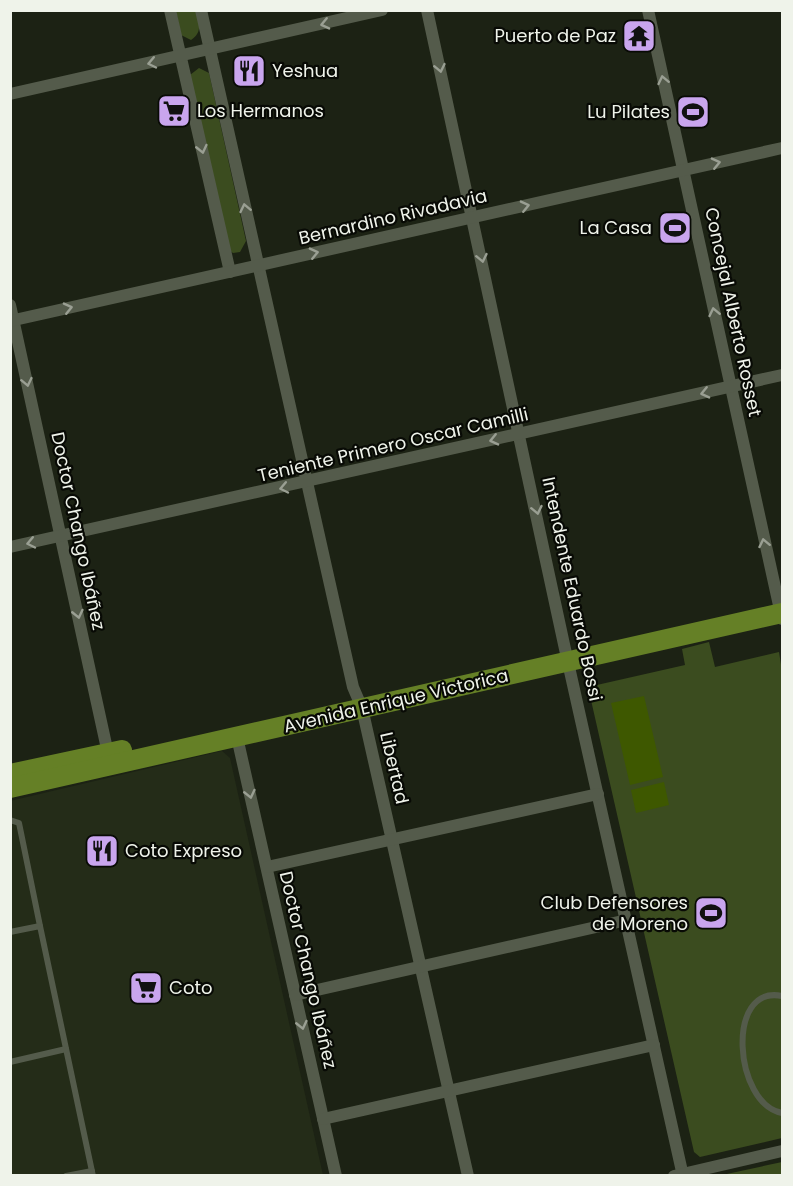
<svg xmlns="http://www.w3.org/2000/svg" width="793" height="1186" viewBox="0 0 793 1186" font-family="Poppins,sans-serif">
	<rect width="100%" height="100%" fill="#1c2214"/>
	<path fill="#242c18" d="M222 751 230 758 323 1175H11L10 801Z"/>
	<g fill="#3b4c1f">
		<path d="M176 11H196C199 23 203 32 191 40L181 35Z"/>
		<path d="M199 68 209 73 246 241 240 252 233 253 229 250 190 75Z"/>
		<path d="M709 642 715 667 779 652 782 671V1138L700 1157 694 1152 588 687 685 665 682 649Z"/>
		<path d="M782 1162V1175H722Z"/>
	</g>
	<g fill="#3e5800">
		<path d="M644 696 663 777 630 785 611 703Z"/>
		<path d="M664 782 669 805 636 813 631 790Z"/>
	</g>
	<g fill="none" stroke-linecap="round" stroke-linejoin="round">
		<g stroke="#545b4b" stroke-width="6">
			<path d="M10 820 19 823 40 926"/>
			<path d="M10 932 40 926 93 1176"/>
			<path d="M782 996C725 984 734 1104 782 1113"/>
			<path d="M10 1062 66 1049"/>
			<path d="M66 1176 92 1171"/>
		</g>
		<g stroke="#545b4b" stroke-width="12">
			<path d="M170 10 230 272"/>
			<path d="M201 10 353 687 362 708 468 1176"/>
			<path d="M427 10 565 649 683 1176"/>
			<path d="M648 10 782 619"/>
			<path d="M10 94 382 10"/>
			<path d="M10 305 109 758"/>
			<path d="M10 321 782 148"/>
			<path d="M10 547 782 375"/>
			<path d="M237 737 336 1176"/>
			<path d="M267 867 598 794"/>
			<path d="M295 995 627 920"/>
			<path d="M323 1119 654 1045"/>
			<path d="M674 1176 782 1151"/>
		</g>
		<g stroke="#658026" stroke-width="20">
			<path d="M10 774 122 750"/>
			<path d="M10 788 782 613"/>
		</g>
	</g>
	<defs><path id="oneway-chevron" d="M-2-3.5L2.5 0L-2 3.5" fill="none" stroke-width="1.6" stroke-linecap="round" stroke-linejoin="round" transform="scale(1.5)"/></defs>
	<g stroke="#9a9f93">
		<use href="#oneway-chevron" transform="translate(325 24) rotate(167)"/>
		<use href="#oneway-chevron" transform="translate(152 63) rotate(168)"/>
		<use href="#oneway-chevron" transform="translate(440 68) rotate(78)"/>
		<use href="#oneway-chevron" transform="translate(663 80) rotate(-102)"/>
		<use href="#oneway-chevron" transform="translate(202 149) rotate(77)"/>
		<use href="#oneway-chevron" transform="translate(716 163) rotate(-13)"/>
		<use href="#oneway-chevron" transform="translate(525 206) rotate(-13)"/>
		<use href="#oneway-chevron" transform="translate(245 208) rotate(-102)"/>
		<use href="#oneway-chevron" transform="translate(314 253) rotate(-13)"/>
		<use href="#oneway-chevron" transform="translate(482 258) rotate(78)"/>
		<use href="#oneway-chevron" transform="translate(68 308) rotate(-13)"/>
		<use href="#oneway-chevron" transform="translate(714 312) rotate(-102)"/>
		<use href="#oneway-chevron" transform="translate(27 382) rotate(78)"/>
		<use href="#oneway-chevron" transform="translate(705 393) rotate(167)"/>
		<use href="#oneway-chevron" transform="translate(494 440) rotate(167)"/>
		<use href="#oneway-chevron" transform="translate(284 488) rotate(168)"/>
		<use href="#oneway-chevron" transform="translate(537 510) rotate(78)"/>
		<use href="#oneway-chevron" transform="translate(31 543) rotate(168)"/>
		<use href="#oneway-chevron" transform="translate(764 543) rotate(-102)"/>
		<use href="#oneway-chevron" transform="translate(78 614) rotate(77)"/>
		<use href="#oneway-chevron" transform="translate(250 794) rotate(77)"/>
		<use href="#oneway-chevron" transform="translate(302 1025) rotate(77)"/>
	</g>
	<defs>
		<symbol id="temple-square" viewBox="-11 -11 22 22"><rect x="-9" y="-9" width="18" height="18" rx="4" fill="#c9a5ee" stroke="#080a05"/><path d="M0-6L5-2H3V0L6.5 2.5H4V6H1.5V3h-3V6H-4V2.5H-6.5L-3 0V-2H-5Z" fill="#111"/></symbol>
		<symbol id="restaurant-square" viewBox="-11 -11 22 22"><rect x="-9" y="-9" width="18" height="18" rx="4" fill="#c9a5ee" stroke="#080a05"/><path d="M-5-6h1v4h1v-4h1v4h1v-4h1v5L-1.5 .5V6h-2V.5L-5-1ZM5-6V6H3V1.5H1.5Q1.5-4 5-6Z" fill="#111"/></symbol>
		<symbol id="supermarket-square" viewBox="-11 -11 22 22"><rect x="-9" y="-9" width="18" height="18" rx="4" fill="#c9a5ee" stroke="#080a05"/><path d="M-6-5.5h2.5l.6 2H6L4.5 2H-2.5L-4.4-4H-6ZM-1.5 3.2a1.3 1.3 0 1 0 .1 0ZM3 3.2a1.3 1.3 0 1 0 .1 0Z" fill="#111"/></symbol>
		<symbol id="stadium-square" viewBox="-11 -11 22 22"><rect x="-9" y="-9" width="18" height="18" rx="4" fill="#c9a5ee" stroke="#080a05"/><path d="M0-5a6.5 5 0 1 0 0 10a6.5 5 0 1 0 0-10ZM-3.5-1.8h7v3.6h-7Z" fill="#111"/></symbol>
	</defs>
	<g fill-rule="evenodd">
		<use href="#temple-square" x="620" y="17" width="38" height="38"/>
		<use href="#restaurant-square" x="230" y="52" width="38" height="38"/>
		<use href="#supermarket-square" x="155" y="92" width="38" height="38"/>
		<use href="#stadium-square" x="674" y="93" width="38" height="38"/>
		<use href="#stadium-square" x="656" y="209" width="38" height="38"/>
		<use href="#restaurant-square" x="83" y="832" width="38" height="38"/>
		<use href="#stadium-square" x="692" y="894" width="38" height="38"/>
		<use href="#supermarket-square" x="127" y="969" width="38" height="38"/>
	</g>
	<g text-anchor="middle" stroke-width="4.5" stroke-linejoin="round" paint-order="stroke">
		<g font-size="18" fill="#eff3ea" stroke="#080a05" text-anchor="end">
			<text x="616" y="42">Puerto de Paz</text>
			<text x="272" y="77" text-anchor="start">Yeshua</text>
			<text x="197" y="117" text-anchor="start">Los Hermanos</text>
			<text x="670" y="118">Lu Pilates</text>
			<text x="652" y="234">La Casa</text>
			<text x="125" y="857" text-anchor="start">Coto Expreso</text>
			<text x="688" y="909">Club Defensores<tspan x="688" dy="21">de Moreno</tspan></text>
			<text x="169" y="994" text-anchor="start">Coto</text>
		</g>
		<g font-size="18" fill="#eff3ea" stroke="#080a05">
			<text transform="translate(393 217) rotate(-13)" y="6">Bernardino Rivadavia</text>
			<text transform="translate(733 312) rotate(78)" y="6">Concejal Alberto Rosset</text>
			<text transform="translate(393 445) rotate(-13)" y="6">Teniente Primero Oscar Camilli</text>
			<text transform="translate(78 531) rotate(78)" y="6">Doctor Chango Ibáñez</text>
			<text transform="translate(572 589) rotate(78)" y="6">Intendente Eduardo Bossi</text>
			<text transform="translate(396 701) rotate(-13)" y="6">Avenida Enrique Victorica</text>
			<text transform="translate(394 768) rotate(77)" y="6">Libertad</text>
			<text transform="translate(308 970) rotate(77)" y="6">Doctor Chango Ibáñez</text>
		</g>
	</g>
	<rect width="793" height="1186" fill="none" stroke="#eff3ea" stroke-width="24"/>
</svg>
